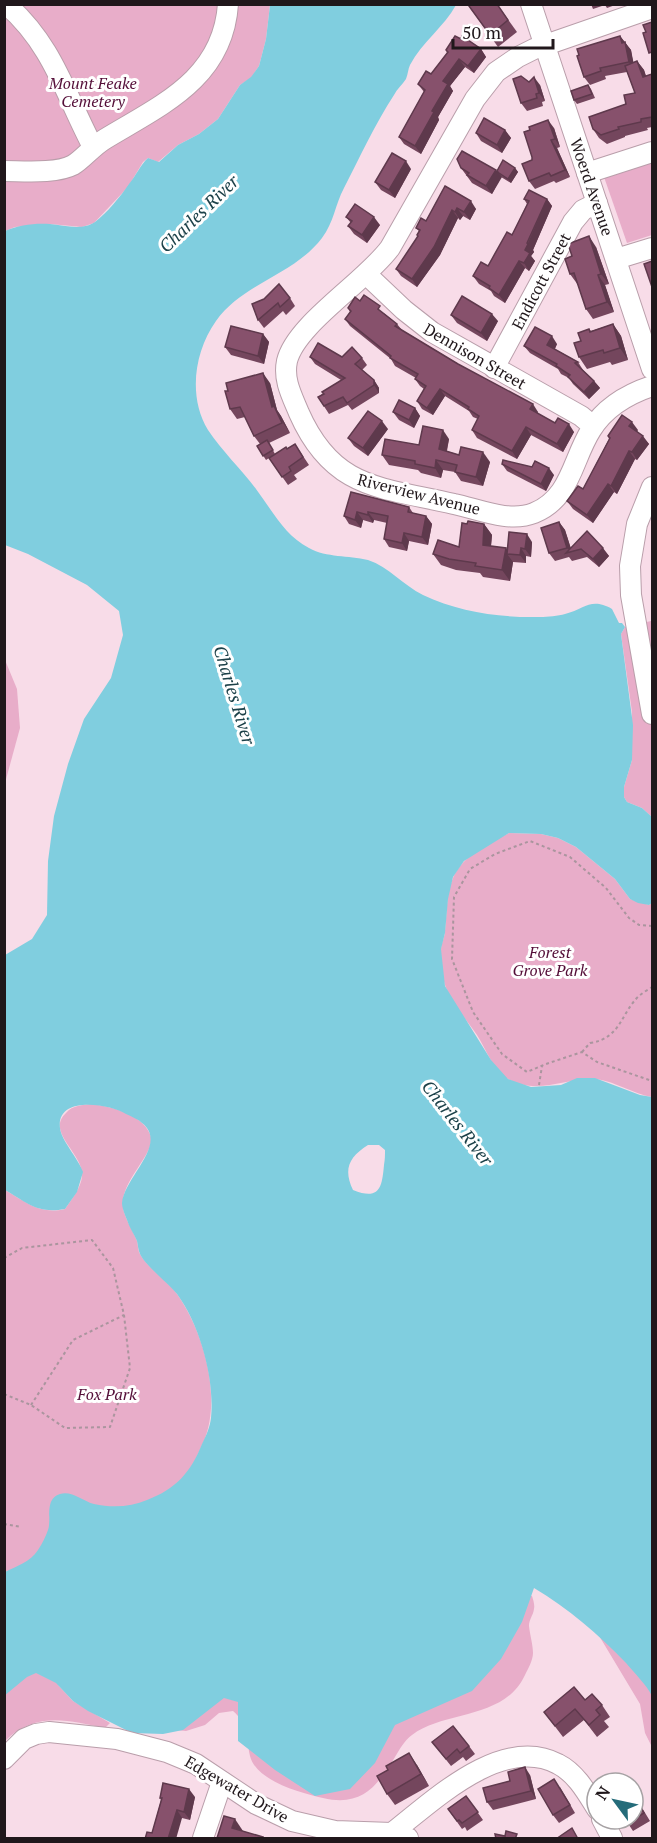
<svg xmlns="http://www.w3.org/2000/svg" width="657" height="1843" viewBox="0 0 657 1843" font-family="'PT Serif',serif">
	<rect width="100%" height="100%" fill="#f8dce8"/>
	<g fill="#e8adc9">
		<path d="M5 5H270L266 39 259 66 251 78 240 85 218 119 199 134 178 145 158 162 148 158 143 162 128 187 94 223 82 227 50 224 15 227 5 231Z"/>
		<path d="M652 162V235L627 243 604 177Z"/>
		<path d="M651 621 652 623V817L642 808 627 802 624 797V787L632 760V712L621 634 625 627Z"/>
		<path d="M5 660 17 689 20 728 5 783Z"/>
		<path d="M509 833 541 834 558 838 576 847 615 879 630 899 649 905 652 903V1097C633 1094 609 1078 592 1079 563 1079 536 1095 508 1079 493 1070 486 1049 477 1035 466 1019 451 1003 445 985 442 975 440 960 441 949 441 943 445 937 445 931 447 914 446 894 453 878 462 856 489 843 509 833Z"/>
		<path d="M92 1104C111 1107 141 1113 150 1134 159 1153 115 1183 124 1212 127 1222 133 1231 137 1241 138 1245 138 1251 140 1254 145 1265 169 1282 177 1294 204 1332 222 1397 204 1441 196 1458 190 1475 174 1486L532 1596C533 1599 535 1605 534 1609 533 1616 529 1619 529 1626 530 1635 533 1645 533 1653 533 1660 528 1669 525 1675 504 1720 446 1710 412 1735 404 1741 400 1749 395 1757 377 1787 361 1807 323 1798 301 1793 256 1781 250 1756 246 1737 249 1725 233 1711L219 1713 205 1725 186 1731 166 1729 58 1685 73 1701 110 1723 105 1728C68 1720 35 1711 5 1741L4 1574 8 1570 5 1572V1190C26 1202 40 1215 65 1209 72 1199 81 1188 82 1176 84 1154 45 1132 66 1113 73 1105 82 1105 92 1104Z"/>
		<path d="M652 1621V1747L645 1733 640 1704 595 1629Z"/>
	</g>
	<path fill="#80cedf" fill-rule="evenodd" d="M270 5H456C444 27 422 42 410 65 408 69 408 74 406 79 402 85 397 89 394 95 375 124 360 157 344 188 335 205 334 222 322 238 294 275 243 283 216 321 194 352 188 397 208 430 222 451 241 469 256 489 272 510 284 535 309 548 327 558 348 555 368 560 389 567 403 585 423 595 459 612 501 618 540 617 548 617 558 616 565 614 585 609 591 597 612 609L619 623H622L625 627 621 634 633 725 632 760 624 787V797L627 802 642 808 652 817V903L649 905 638 903 630 899 615 879 576 847 558 838 541 834 509 833 464 861 453 877 448 899 445 933 441 949 445 986 491 1060 508 1079 531 1087 561 1085 577 1078H595L640 1095 652 1097V1696C646 1684 635 1674 626 1663 598 1634 569 1609 534 1588L522 1622 501 1659 472 1691 395 1725 375 1763 350 1789 315 1796 275 1770 238 1741V1702L224 1698 183 1730 163 1734 132 1733 88 1711 73 1701 56 1683 36 1673 27 1677 4 1696 5 1572C17 1566 30 1562 38 1550 42 1544 46 1536 48 1530 52 1519 44 1499 60 1494 71 1490 83 1501 94 1504 112 1508 131 1507 147 1500 176 1489 191 1472 202 1444 206 1436 210 1427 211 1418 215 1380 200 1325 177 1294 168 1283 144 1264 140 1254 138 1250 138 1245 137 1241 134 1234 129 1227 127 1220 125 1215 122 1208 122 1203 124 1177 169 1144 142 1123 138 1119 132 1117 126 1114 110 1104 56 1095 60 1128 61 1140 78 1158 83 1172L77 1192 65 1209C37 1214 28 1203 5 1190V955L32 939 47 915 48 861 54 816 68 764 84 719 111 678 123 635 119 611 87 585 28 554 5 545V231C19 225 34 223 50 224 64 225 82 231 95 222 107 213 120 197 129 184 136 176 140 165 148 158L159 162 178 145 199 134 218 119 240 85 251 77 259 66 266 39ZM368 1145H379L385 1150C385 1155 385 1159 384 1165 382 1187 380 1201 353 1190 343 1169 349 1157 368 1145Z"/>
	<g fill="none" stroke-linecap="round" stroke-linejoin="round">
		<defs>
			<g id="minor">
				<path d="M6 4C53 45 65 94 93 147"/>
				<path d="M531 4 652 369"/>
				<path d="M652 8 534 49 518 57 496 72 475 99 390 248C365 282 296 324 287 361 283 380 292 396 299 413 333 490 381 487 454 504 478 509 509 523 534 513 571 498 572 460 591 430 605 407 628 394 652 386"/>
				<path d="M4 171C23 171 56 174 73 165 83 159 93 146 105 139 161 105 223 79 228 4"/>
				<path d="M587 173 652 152"/>
				<path d="M616 259 652 248"/>
				<path d="M366 274 404 310 432 332 581 416 593 426"/>
				<path d="M494 368 573 222 583 210 597 203"/>
				<path d="M652 487 637 524 630 566 631 595 652 714"/>
				<path d="M4 1759 24 1739 36 1734 49 1732 117 1739 167 1752 196 1764 256 1804 292 1821 335 1831 392 1833 408 1838"/>
				<path d="M602 1819 612 1838"/>
				<path d="M392 1833C433 1801 502 1734 558 1764 576 1773 587 1793 597 1809"/>
				<path d="M203 1838 222 1782"/>
			</g>
		</defs>
		<use href="#minor" stroke="#b99eaa" stroke-width="22"/>
		<g stroke="#aa959e" stroke-width="2" stroke-dasharray="3 3" stroke-linecap="butt">
			<path d="M652 926 639 925 629 918 606 888 570 857 530 841 495 854 470 869 454 897 452 959 473 1012 502 1054 527 1072 546 1064 582 1052 597 1062 652 1081"/>
			<path d="M582 1052 590 1043C622 1038 620 1013 640 995 644 992 649 989 652 987"/>
			<path d="M539 1085 542 1066"/>
			<path d="M4 1258 22 1248 92 1240 113 1268 124 1315 130 1368 110 1427 65 1428 31 1405 4 1394"/>
			<path d="M31 1405 73 1340 124 1315"/>
			<path d="M4 1524 21 1527"/>
		</g>
		<use href="#minor" stroke="#fff" stroke-width="20"/>
	</g>
	<g fill="#74465d">
		<path d="M497 4 517 32 498 47 469 6Z"/>
		<path d="M591 4H618L607 8 605 5 593 9Z"/>
		<path d="M620 36 631 50 633 63 637 61 644 70 646 76 652 74V127L647 128 648 130 625 136V137L607 144 599 138 593 129 626 104 635 93 627 72 605 76 606 79 590 85 584 77Z"/>
		<path d="M461 39 481 49 486 57 474 73 465 67 450 86 453 91 438 117 439 120 421 154 404 144 399 137 424 92 418 84 431 74 447 53 446 50Z"/>
		<path d="M529 82 540 85 545 101 542 102 543 106 527 111 521 103Z"/>
		<path d="M588 85 591 89 595 98 577 104 574 100Z"/>
		<path d="M554 128 560 147 557 148 570 177 556 183 554 181 535 189 529 181 532 160Z"/>
		<path d="M505 130 511 138 502 153 481 141 476 133Z"/>
		<path d="M461 168 497 171 515 168 518 172 511 183 501 177 492 194 472 183Z"/>
		<path d="M411 169 395 198 381 190 375 182Z"/>
		<path d="M445 186 476 209 470 220 463 216 460 220 458 218 440 255 417 287 401 276 396 269 418 237 417 235 419 231 416 228 426 221Z"/>
		<path d="M524 199H547L552 206 533 250 534 252 531 256 535 261 529 271 525 268 505 303 494 296 491 291 479 284 473 276 488 266 512 235 527 204Z"/>
		<path d="M346 217 380 225 367 243 354 234 348 226 351 223Z"/>
		<path d="M596 247 609 284 605 285 614 312 593 319 586 309 578 285 570 274Z"/>
		<path d="M290 298 295 306 286 315 283 311 264 328 258 320 252 304Z"/>
		<path d="M360 301 385 314 397 324 402 330 538 412 537 413 555 423 574 432 563 452 531 435 517 459 477 438 472 430 478 419 473 417 469 411 445 396 433 415 422 409 417 401 424 389 420 386 415 379 416 378 395 366 391 359 350 326 345 319 350 312 348 308Z"/>
		<path d="M451 315 498 321 487 341 457 323Z"/>
		<path d="M613 324 621 336 628 360 612 365 610 362 587 369 579 357 581 341 589 329 591 331Z"/>
		<path d="M263 334 269 342 264 364 231 355 225 347Z"/>
		<path d="M557 344 555 349 578 362 583 370 594 381 600 388 589 399 573 384 569 378 561 374 558 369 530 353 524 346Z"/>
		<path d="M310 357 362 358 367 365 362 370 374 380 379 388V393L352 410 348 405 329 414 318 397 341 380 315 364Z"/>
		<path d="M270 383 277 410 281 416 290 433 269 443 275 454 266 460 257 446 260 444 254 436 245 417 237 419 230 409Z"/>
		<path d="M415 408 420 416 414 428 399 420 393 412Z"/>
		<path d="M388 429 368 456 354 446 348 438Z"/>
		<path d="M638 430 637 431 649 444 637 460 635 459 617 494 614 492 593 523 573 509 567 501 583 489 609 439 608 436Z"/>
		<path d="M449 439 447 451 459 455 490 462 483 486 461 481 455 472 443 470 441 478 421 473 418 470 389 465 382 455 419 445Z"/>
		<path d="M295 444 309 465 294 475 297 479 288 485 269 458Z"/>
		<path d="M502 464 554 475 546 491 507 471Z"/>
		<path d="M351 492 409 507 413 513 426 516 432 524 428 545 409 541 407 551 389 547 384 539 387 523 374 520 373 523 363 520 361 528 349 524 344 516Z"/>
		<path d="M559 522 565 530 571 549 587 531 609 556 599 567 587 557 572 561 569 557 555 561 549 553Z"/>
		<path d="M467 524H484L492 535 491 546 506 548 508 551 532 542 531 557 526 556V563L513 562 510 581 483 577 480 573 456 570 441 565 433 554 459 547Z"/>
		<path d="M585 1700 602 1705 610 1717 604 1721 609 1727 597 1737 584 1720 563 1737 544 1712Z"/>
		<path d="M432 1742 469 1746 475 1754 466 1761 463 1757 451 1766Z"/>
		<path d="M417 1765 429 1786 395 1805 387 1794 388 1770Z"/>
		<path d="M530 1775 536 1799 493 1810 487 1802 510 1781Z"/>
		<path d="M560 1787 575 1813 559 1823 553 1815Z"/>
		<path d="M633 1793 650 1821 633 1831 625 1819H633Z"/>
		<path d="M466 1796 483 1820 467 1831 465 1827 462 1829 448 1809Z"/>
		<path d="M195 1797 190 1820 182 1818 152 1833 161 1800 160 1798Z"/>
	</g>
	<g fill="#5e394c">
		<path d="M620 36 631 50 635 70 629 62 622 43Z"/>
		<path d="M481 49 486 57 474 73 468 66Z"/>
		<path d="M459 59 465 67 450 86 453 91 438 117 439 120 421 154 415 146 443 81Z"/>
		<path d="M637 61 644 70 649 86 643 77Z"/>
		<path d="M534 77 540 85 545 101 539 93Z"/>
		<path d="M548 120 554 128 560 147 555 139Z"/>
		<path d="M505 130 511 138 502 153 497 145Z"/>
		<path d="M551 140 557 148 570 177 565 170Z"/>
		<path d="M406 161 411 169 395 198 389 190Z"/>
		<path d="M515 168 518 172 511 183 508 179Z"/>
		<path d="M496 170 502 177 492 194 486 186Z"/>
		<path d="M547 199 552 206 533 250 534 252 531 256 535 261 529 271 524 263 525 250Z"/>
		<path d="M471 201 476 209 470 220 464 212Z"/>
		<path d="M457 208 463 216 460 220 455 212Z"/>
		<path d="M452 210 458 218 440 255 417 287 412 279Z"/>
		<path d="M374 217 380 225 367 243 362 235Z"/>
		<path d="M589 236 596 247 609 284 601 274Z"/>
		<path d="M519 261 525 268 505 303 499 295Z"/>
		<path d="M598 275 605 285 614 312 607 302Z"/>
		<path d="M492 314 498 321 487 341 481 333Z"/>
		<path d="M613 324 621 336 628 360 620 348Z"/>
		<path d="M263 334 269 342 264 364 258 356Z"/>
		<path d="M552 336 557 344 553 352 547 345Z"/>
		<path d="M263 373 270 383 277 410 281 416 290 433 272 407Z"/>
		<path d="M374 380 379 388V393L374 385Z"/>
		<path d="M594 381 600 388 589 399 584 392Z"/>
		<path d="M440 389 445 396 433 415 427 408Z"/>
		<path d="M533 404 538 412 535 417 530 409Z"/>
		<path d="M415 408 420 416 414 428 409 420Z"/>
		<path d="M382 421 388 429 368 456 363 448Z"/>
		<path d="M632 422 638 430 635 434 629 426Z"/>
		<path d="M569 424 574 432 563 452 557 444Z"/>
		<path d="M526 427 531 435 517 459 512 451Z"/>
		<path d="M443 430 449 439 445 458 439 449Z"/>
		<path d="M643 436 649 444 637 460 632 452Z"/>
		<path d="M629 451 635 459 617 494 611 486Z"/>
		<path d="M483 452 490 462 483 486 476 477Z"/>
		<path d="M436 460 443 470 441 478 435 468Z"/>
		<path d="M549 468 554 475 546 491 541 484Z"/>
		<path d="M608 484 614 492 593 523 587 515Z"/>
		<path d="M357 512 363 520 361 528 355 520Z"/>
		<path d="M368 512 374 520 373 523 368 515Z"/>
		<path d="M426 516 432 524 428 545 422 537Z"/>
		<path d="M559 522 565 530 572 552H571L567 548Z"/>
		<path d="M484 524 492 535 490 556 483 545Z"/>
		<path d="M404 533 409 541 407 551 402 543Z"/>
		<path d="M527 534 532 542 531 557 525 549Z"/>
		<path d="M506 548 510 555 507 554 513 562 510 581 502 570Z"/>
		<path d="M521 548 526 556V563L520 555Z"/>
		<path d="M603 548 609 556 599 567 593 559Z"/>
		<path d="M409 1753 417 1765 429 1786 421 1774Z"/>
		<path d="M525 1767 530 1775 536 1799 531 1791Z"/>
		<path d="M189 1789 195 1797 190 1820 184 1812Z"/>
		<path d="M177 1810 182 1818 176 1839H168Z"/>
		<path d="M235 1819 243 1831 232 1828Z"/>
	</g>
	<g fill="#87516c" stroke="#5e394c" stroke-width="1.5">
		<path d="M471 4H497L508 20 490 35 469 6Z"/>
		<path d="M652 22V52L649 53 643 33 646 32 643 25Z"/>
		<path d="M455 36 461 39 462 36 481 49 468 66 459 59 443 81 448 84 432 111 434 112 415 146 399 137 425 90 418 84 426 71 431 74 448 52 446 50Z"/>
		<path d="M620 36 622 43 625 42 629 62 600 68 601 71 584 77 577 56 579 55 577 49Z"/>
		<path d="M637 61 643 77 652 74V117L641 119V122L618 127 619 129 601 135 593 129 589 117 626 104 624 95 635 93 625 66Z"/>
		<path d="M521 76 529 82 534 77 539 93 536 94 537 98 521 103 513 79Z"/>
		<path d="M588 85 592 94 574 100 571 91Z"/>
		<path d="M484 118 505 130 497 145 476 133Z"/>
		<path d="M548 120 555 139 551 140 565 170 551 176 549 173 529 181 522 164 532 160V157L524 132 530 130 529 127Z"/>
		<path d="M462 151 496 170 486 186 467 175 469 173 461 168 457 159Z"/>
		<path d="M392 153 406 161 389 190 375 182Z"/>
		<path d="M503 160 515 168 508 179 499 173 497 171Z"/>
		<path d="M445 186 471 201 464 212 457 208 455 212 452 210 434 247 412 279 396 269 418 236 417 235 420 230 416 228 421 218 426 221Z"/>
		<path d="M529 190 547 199 527 243 528 244 525 250 530 253 524 263 519 261 499 295 489 288 490 286 473 276 481 262 488 266 507 232 512 235 529 201 524 199Z"/>
		<path d="M355 204 374 217 362 235 348 226 352 221 346 217Z"/>
		<path d="M589 236 601 274 598 275 607 302 586 309 574 273 570 274 565 259 572 256 568 244Z"/>
		<path d="M652 261V287L644 264Z"/>
		<path d="M279 284 290 298 280 307 278 303 258 320 252 304 264 299Z"/>
		<path d="M364 295 380 306 378 309 397 324 395 326 458 364 533 404 530 409 555 423 558 418 569 424 557 444 526 427 512 451 472 430 479 416 468 409 469 407 440 389 427 408 417 401 426 386 415 379 418 374 390 358 391 356 345 319 351 311 348 308 355 297 360 301Z"/>
		<path d="M462 296 492 314 481 333 451 315Z"/>
		<path d="M613 324 620 348 604 353 603 350 579 357 574 343 581 341 578 333 589 329 590 332Z"/>
		<path d="M231 326 263 334 258 356 225 347Z"/>
		<path d="M535 327 552 336 547 345 578 362 575 363 594 381 584 392 568 377 570 375 556 366 557 364 524 346Z"/>
		<path d="M318 343 342 357 352 347 362 358 355 364 374 380V385L347 403 343 397 324 406 318 397 324 394 322 392 345 378 310 357Z"/>
		<path d="M263 373 272 407 274 406 282 423 254 436 240 407 230 409 225 391H228L226 383Z"/>
		<path d="M399 400 415 408 409 420 393 412Z"/>
		<path d="M368 411 382 421 363 448 348 438Z"/>
		<path d="M622 415 632 422 629 426 643 436 632 452 629 451 611 486 608 484 587 515 567 501 578 486 583 489 610 438 608 436Z"/>
		<path d="M423 426 443 430 439 449 459 455 461 447 483 452 476 477 455 472 457 465 436 460 435 468 415 464V461L382 455 385 439 419 445Z"/>
		<path d="M267 440 273 450 263 456 257 446Z"/>
		<path d="M295 444 303 457 289 467 291 471 282 477 269 458 286 447 287 449Z"/>
		<path d="M503 460 532 467 535 461 549 468 541 484 502 464Z"/>
		<path d="M351 492 409 507 408 512 426 516 422 537 404 533 402 543 384 539 388 516 368 512V515L357 512 355 520 344 516Z"/>
		<path d="M468 521 484 524 483 545 506 548 502 570 475 566 476 563 449 559 433 554 438 540 459 547 462 523 467 524Z"/>
		<path d="M559 522 567 548 549 553 541 528Z"/>
		<path d="M587 531 603 548 593 559 581 549 566 553Z"/>
		<path d="M509 532 527 534 525 549 521 548 520 555 507 554Z"/>
		<path d="M574 1687 585 1700 592 1694 602 1705 596 1710 600 1715 589 1725 575 1709 555 1726 544 1712Z"/>
		<path d="M453 1726 469 1746 460 1753 457 1749 446 1759 432 1742Z"/>
		<path d="M409 1753 421 1774 387 1794 377 1776 388 1770 386 1766Z"/>
		<path d="M525 1767 531 1791 487 1802 483 1788 510 1781 508 1772Z"/>
		<path d="M554 1779 570 1805 553 1815 538 1789Z"/>
		<path d="M163 1783 189 1789 184 1812 177 1810 168 1839H145L147 1832 152 1833 162 1798H160Z"/>
		<path d="M633 1794 644 1813 628 1823 625 1819H633Z"/>
		<path d="M466 1796 478 1812 462 1823 459 1820 457 1821 448 1809Z"/>
		<path d="M224 1816 235 1819 232 1828 263 1837 262 1839 217 1838Z"/>
		<path d="M572 1828 578 1839H556Z"/>
		<path d="M506 1831 517 1834 515 1839H496L495 1834 505 1836Z"/>
	</g>
	<g text-anchor="middle" stroke-width="6" stroke-linejoin="round" paint-order="stroke">
		<g font-size="16" font-style="italic" fill="#540e38" stroke="#fff">
			<text x="93" y="89">Mount Feake<tspan x="93" dy="18">Cemetery</tspan></text>
			<text x="550" y="958">Forest<tspan x="550" dy="18">Grove Park</tspan></text>
			<text x="107" y="1400">Fox Park</text>
		</g>
		<g font-size="16" fill="#20171b" stroke="#fff">
			<text transform="translate(592 187) rotate(71)" y="6">Woerd Avenue</text>
			<text transform="translate(541 281) rotate(-62)" y="6">Endicott Street</text>
			<text transform="translate(475 356) rotate(30)" y="6">Dennison Street</text>
			<text transform="translate(419 494) rotate(14)" y="6">Riverview Avenue</text>
			<text transform="translate(237 1789) rotate(30)" y="6">Edgewater Drive</text>
		</g>
		<g font-size="18" font-style="italic" fill="#1c4149" stroke="#fff">
			<text transform="translate(199 214) rotate(-44)" y="6">Charles River</text>
			<text transform="translate(234 695) rotate(73)" y="6">Charles River</text>
			<text transform="translate(457 1123) rotate(52)" y="6">Charles River</text>
		</g>
	</g>
	<rect width="657" height="1843" fill="none" stroke="#20171b" stroke-width="12"/>
	<g transform="translate(615 1801) rotate(303)"><circle r="28" fill="#ffffff" stroke="#a6a2a4" stroke-width="1.5"/>
	<path d="M0-4.5L10 22L0 15L-10 22Z" fill="#256c7a"/>
	<text y="-9" font-size="16" font-weight="bold" text-anchor="middle" fill="#20171b">N</text>
	</g>
	<path d="M453 39v9h100v-9" fill="none" stroke="#20171b" stroke-width="3"/>
	<text x="462" y="39" font-size="18" fill="#20171b" stroke="#ffffff" stroke-width="4.5" paint-order="stroke">50 m</text>
</svg>
